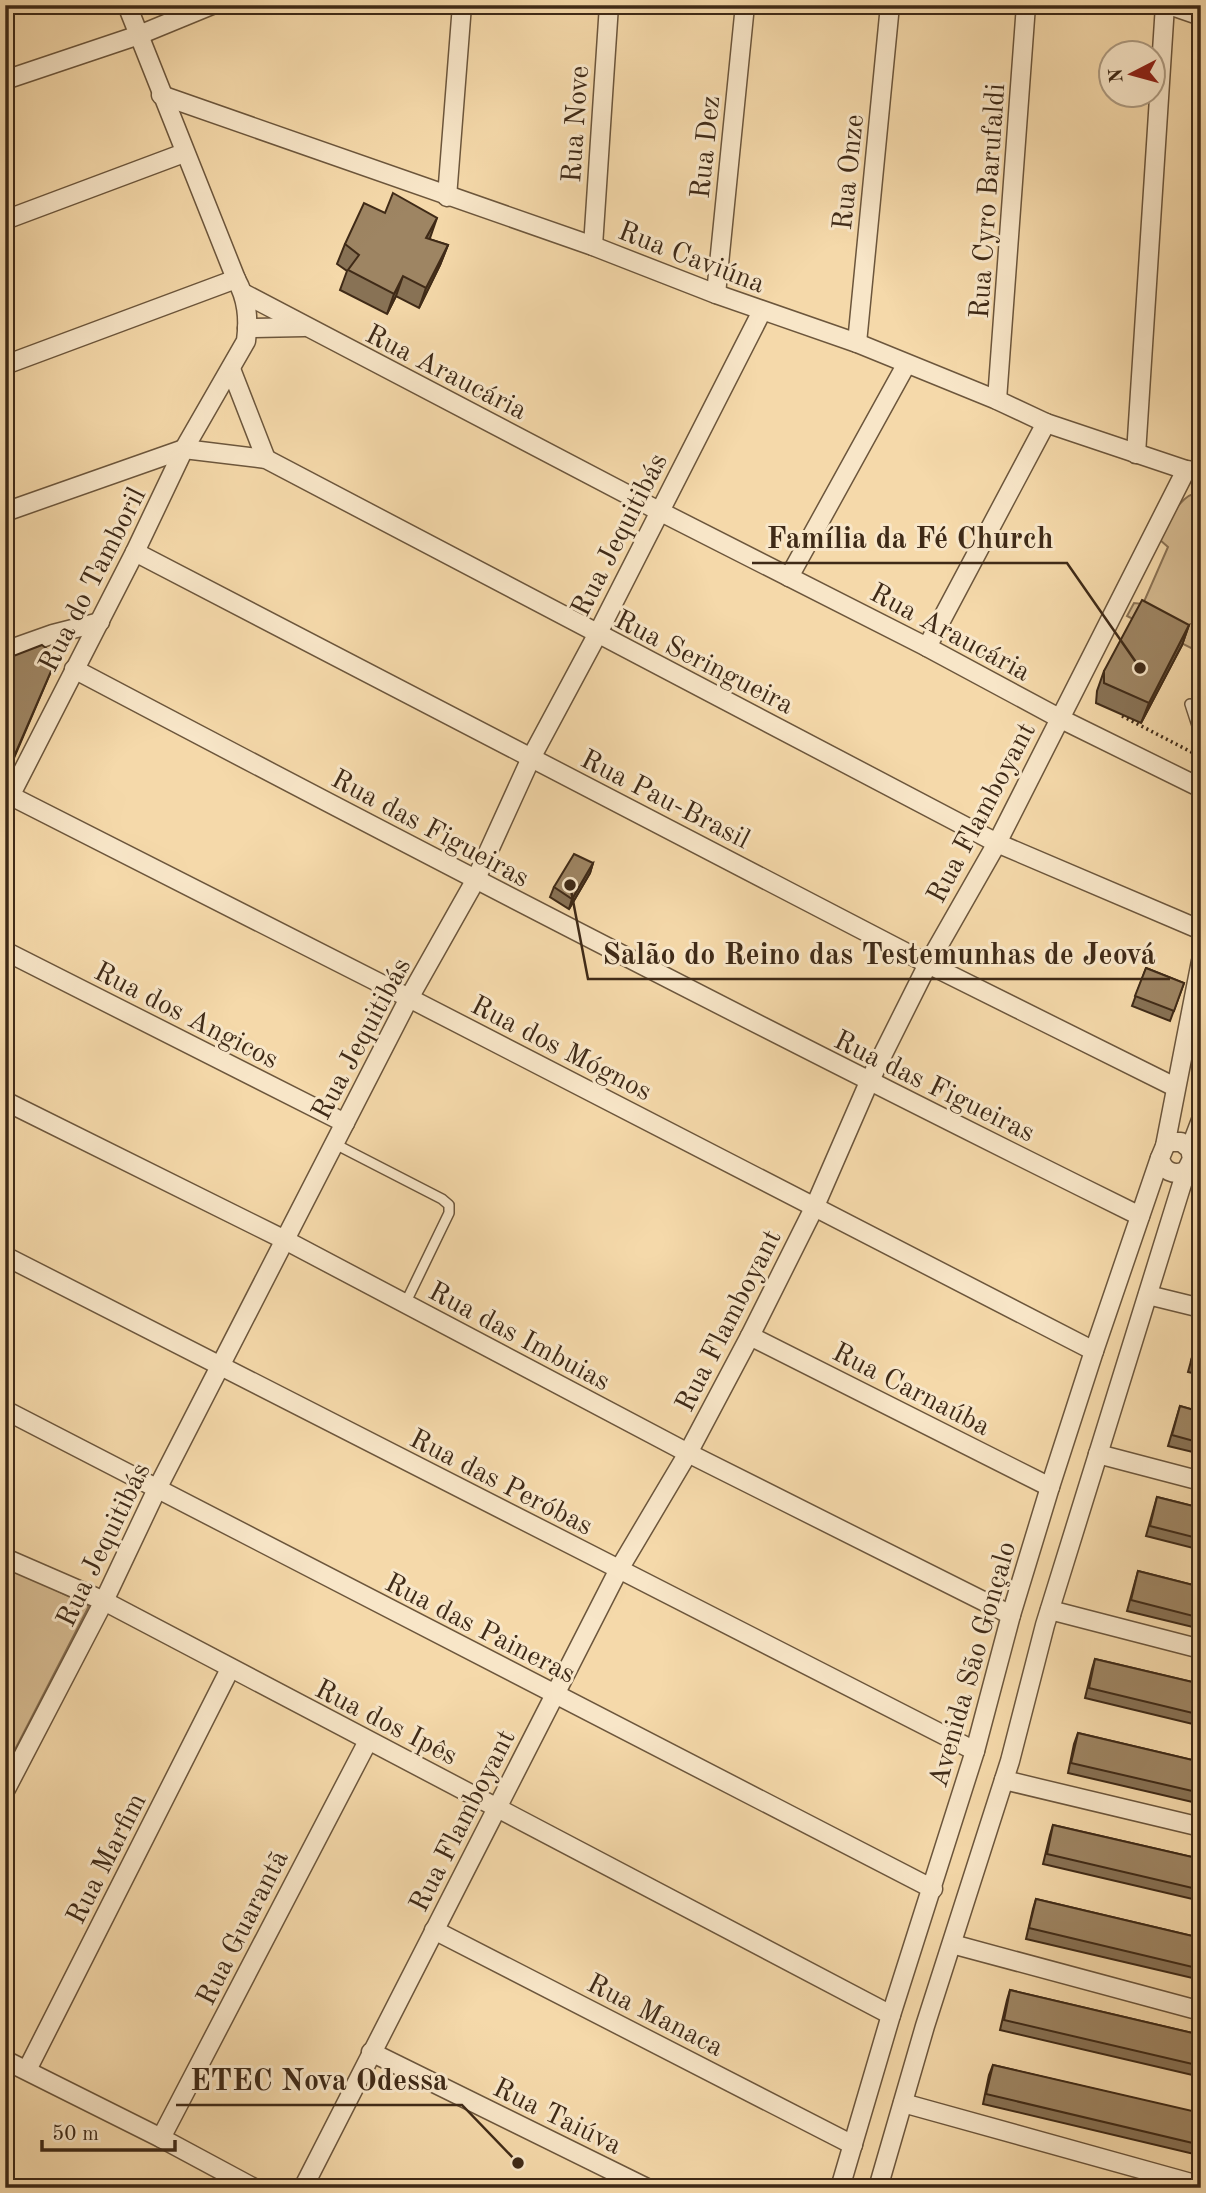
<svg xmlns="http://www.w3.org/2000/svg" width="1206" height="2193" viewBox="0 0 1206 2193" font-family="'Old Standard TT',serif">
	<rect width="100%" height="100%" fill="#f5d9aa"/>
	<filter id="stains"><feTurbulence type="fractalNoise" baseFrequency=".00286" numOctaves="4"/><feColorMatrix values="0 0 0 0 .2 0 0 0 0 .09 0 0 0 0 .02 0 0 0 .5 -.17"/></filter>
	<radialGradient id="worn" r=".72"><stop offset=".6" stop-color="#630" stop-opacity="0"/><stop offset="1" stop-color="#630" stop-opacity=".3"/></radialGradient>
	<g fill="#d6bb91" stroke="#8a7254" stroke-width="2">
		<path d="M1201 492V653L1127 616 1134 603 1143 604 1168 547 1159 539C1169 522 1178 494 1201 492Z"/>
		<path d="M5 1565 89 1606 5 1769Z"/>
	</g>
	<g fill="none" stroke-linecap="round" stroke-linejoin="round">
		<defs>
			<g id="lane">
				<path d="M1190 704 1201 738"/>
				<path d="M335 1144 442 1199 449 1205V1213L405 1304"/>
			</g>
			<g id="street">
				<path d="M1169 5 1201 16"/>
				<path d="M5 80 139 35 212 5"/>
				<path d="M161 95 593 246 716 294 857 343 997 400 1046 423 1186 470 1201 472"/>
				<path d="M447 197 462 5"/>
				<path d="M5 220 184 153"/>
				<path d="M593 246 609 5"/>
				<path d="M245 294 659 511 927 647 1059 718 1201 788"/>
				<path d="M716 294 745 5"/>
				<path d="M247 328 304 327"/>
				<path d="M857 343 890 5"/>
				<path d="M5 365 236 279"/>
				<path d="M231 369 266 459"/>
				<path d="M997 400 1026 5"/>
				<path d="M1136 454 1165 5"/>
				<path d="M5 512 184 449 266 459 997 843 1201 930"/>
				<path d="M135 552 928 964 1175 1087"/>
				<path d="M789 577 906 365"/>
				<path d="M927 647 1046 423"/>
				<path d="M5 651 53 634 100 622"/>
				<path d="M74 669C428 856 782 1039 1140 1216"/>
				<path d="M5 793 409 998 1094 1351"/>
				<path d="M5 806 135 552 184 449 246 341C249 318 247 299 236 279L127 5"/>
				<path d="M5 951 345 1123"/>
				<path d="M5 1101 285 1240 688 1453 1011 1615"/>
				<path d="M1190 1149 1201 1120"/>
				<path d="M1186 1171C1173 1176 1163 1171 1160 1158L1165 1146 1201 961"/>
				<path d="M5 1256C330 1419 651 1587 975 1751"/>
				<path d="M1148 1295 1201 1308"/>
				<path d="M750 1336 1050 1487"/>
				<path d="M5 1410 933 1889"/>
				<path d="M1098 1454 1201 1481"/>
				<path d="M5 1558 104 1601 891 2015"/>
				<path d="M1050 1610 1201 1649"/>
				<path d="M1004 1780 1201 1827"/>
				<path d="M5 1791 104 1601 157 1489 409 998 475 881 531 758 597 635 762 311"/>
				<path d="M434 1930 853 2145"/>
				<path d="M952 1944 1201 2011"/>
				<path d="M371 2052 647 2188"/>
				<path d="M5 2060 161 2138 254 2188"/>
				<path d="M27 2070 230 1669"/>
				<path d="M903 2103 1191 2183H1201"/>
				<path d="M161 2138 368 1741"/>
				<path d="M303 2188 618 1571 688 1453 750 1336 815 1206 869 1082 928 964 997 843 1186 470"/>
				<path d="M840 2188 891 2015 975 1751 1011 1615 1050 1487 1094 1351 1160 1158"/>
				<path d="M878 2188 925 2026 1010 1761 1045 1625 1186 1171 1192 1159 1190 1149 1181 1142H1169L1165 1146"/>
			</g>
		</defs>
		<use href="#lane" stroke="#6c563c" stroke-width="12"/>
		<use href="#street" stroke="#6c563c" stroke-width="21"/>
		<path stroke="#3f2a17" stroke-width="3.5" stroke-dasharray="2 3.5" stroke-linecap="butt" d="M1122 716 1201 757"/>
		<use href="#lane" stroke="#f8e6c8" stroke-width="9"/>
		<use href="#street" stroke="#f8e6c8" stroke-width="18"/>
	</g>
	<g fill="#887255" stroke="#3f2a17" stroke-width="2">
		<path d="M429 239 448 245 440 265 419 308 396 296 387 314 340 290 347 271 337 264 345 244Z"/>
		<path d="M1189 625 1182 645 1141 723 1096 703 1097 691 1104 671Z"/>
		<path d="M593 863 590 873 569 909 550 897 554 887Z"/>
		<path d="M1146 968 1184 983 1170 1021 1132 1006Z"/>
		<path d="M1199 1332 1201 1333V1375L1188 1372Z"/>
		<path d="M1180 1406 1201 1412V1454L1168 1446Z"/>
		<path d="M1157 1497 1201 1508V1550L1146 1536Z"/>
		<path d="M1138 1571 1201 1587V1629L1127 1611Z"/>
		<path d="M1095 1659 1201 1684V1726L1085 1698 1092 1669Z"/>
		<path d="M1078 1733 1201 1762V1804L1068 1773 1074 1744Z"/>
		<path d="M1053 1825 1201 1859V1901L1043 1864 1050 1835Z"/>
		<path d="M1036 1899 1201 1938V1980L1026 1939 1033 1909Z"/>
		<path d="M1010 1990 1201 2035V2077L1000 2030 1007 2000Z"/>
		<path d="M993 2065 1201 2114 1200 2153 1194 2151V2154L983 2104 989 2075Z"/>
	</g>
	<g fill="#6f5d45" stroke="#3f2a17" stroke-width="2">
		<path d="M437 218 430 238 419 258 426 238Z"/>
		<path d="M448 245 440 265 419 308 426 288Z"/>
		<path d="M403 276 396 296 387 314 394 294Z"/>
		<path d="M1189 625 1182 645 1141 723 1149 703Z"/>
		<path d="M55 662 11 765 5 766V761Z"/>
		<path d="M593 863 590 873 569 909 572 899Z"/>
	</g>
	<g fill="#9e8563" stroke="#3f2a17" stroke-width="2">
		<path d="M393 193 437 218 426 238 448 245 426 288 403 276 394 294 348 270 359 255 345 244 364 203 385 213Z"/>
		<path d="M1142 600 1189 625 1149 703 1104 683V671Z"/>
		<path d="M42 645 51 652 55 662 13 759 5 761V656L11 657Z"/>
		<path d="M574 854 593 863 572 899 554 887Z"/>
		<path d="M1146 968 1184 983 1174 1011 1135 996Z"/>
		<path d="M1199 1332 1201 1333V1364L1191 1361Z"/>
		<path d="M1180 1406 1201 1412V1443L1172 1435Z"/>
		<path d="M1157 1497 1201 1508V1539L1150 1526Z"/>
		<path d="M1138 1571 1201 1587V1618L1131 1600Z"/>
		<path d="M1095 1659 1201 1684V1715L1089 1688Z"/>
		<path d="M1078 1733 1201 1762V1793L1071 1763Z"/>
		<path d="M1053 1825 1201 1859V1890L1047 1854Z"/>
		<path d="M1036 1899 1201 1938V1969L1029 1928Z"/>
		<path d="M1010 1990 1201 2035V2066L1004 2020Z"/>
		<path d="M993 2065 1201 2113V2142L1198 2141 1197 2144 986 2094Z"/>
		<path d="M1085 2185 1096 2188H1084Z"/>
	</g>
	<g text-anchor="middle" stroke-width="6" stroke-linejoin="round" paint-order="stroke">
		<g font-size="28" fill="#3f2a17" stroke="#f8e6c8">
			<text transform="translate(574 124) rotate(-86)" y="10">Rua Nove</text>
			<text transform="translate(704 147) rotate(-84)" y="10">Rua Dez</text>
			<text transform="translate(847 172) rotate(-84)" y="10">Rua Onze</text>
			<text transform="translate(986 201) rotate(-86)" y="10">Rua Cyro Barufaldi</text>
			<text transform="translate(692 256) rotate(21)" y="10">Rua Caviúna</text>
			<text transform="translate(447 371) rotate(27)" y="10">Rua Araucária</text>
			<text transform="translate(618 534) rotate(-63)" y="10">Rua Jequitibás</text>
			<text transform="translate(91 579) rotate(-63)" y="10">Rua do Tamboril</text>
			<text transform="translate(951 631) rotate(28)" y="10">Rua Araucária</text>
			<text transform="translate(705 661) rotate(27)" y="10">Rua Seringueira</text>
			<text transform="translate(666 798) rotate(27)" y="10">Rua Pau-Brasil</text>
			<text transform="translate(980 812) rotate(-62)" y="10">Rua Flamboyant</text>
			<text transform="translate(431 827) rotate(28)" y="10">Rua das Figueiras</text>
			<text transform="translate(187 1014) rotate(27)" y="10">Rua dos Angicos</text>
			<text transform="translate(360 1038) rotate(-62)" y="10">Rua Jequitibás</text>
			<text transform="translate(562 1047) rotate(27)" y="10">Rua dos Mógnos</text>
			<text transform="translate(935 1085) rotate(26)" y="10">Rua das Figueiras</text>
			<text transform="translate(727 1320) rotate(-63)" y="10">Rua Flamboyant</text>
			<text transform="translate(520 1335) rotate(28)" y="10">Rua das Imbuias</text>
			<text transform="translate(912 1388) rotate(27)" y="10">Rua Carnaúba</text>
			<text transform="translate(502 1481) rotate(27)" y="10">Rua das Peróbas</text>
			<text transform="translate(102 1544) rotate(-64)" y="10">Rua Jequitibás</text>
			<text transform="translate(481 1627) rotate(27)" y="10">Rua das Paineras</text>
			<text transform="translate(971 1664) rotate(-74)" y="10">Avenida São Gonçalo</text>
			<text transform="translate(387 1721) rotate(27)" y="10">Rua dos Ipês</text>
			<text transform="translate(461 1820) rotate(-63)" y="10">Rua Flamboyant</text>
			<text transform="translate(105 1858) rotate(-63)" y="10">Rua Marfim</text>
			<text transform="translate(241 1927) rotate(-63)" y="10">Rua Guarantã</text>
			<text transform="translate(656 2014) rotate(27)" y="10">Rua Manaca</text>
			<text transform="translate(558 2115) rotate(26)" y="10">Rua Taiúva</text>
		</g>
	</g>
	<path fill="none" stroke="#3f2a17" stroke-width="2.5" d="M1140 668L1067 563H752M570 885L588 979H1170M518 2163L462 2105H176"/>
	<g fill="#3f2a17" stroke="#f8e6c8" stroke-width="2.5">
		<circle cx="1140" cy="668" r="7"/>
		<circle cx="570" cy="885" r="7"/>
		<circle cx="518" cy="2163" r="7"/>
	</g>
	<g font-size="30" text-anchor="middle" font-weight="bold" fill="#3f2a17" stroke="#f8e6c8" stroke-width="6" stroke-linejoin="round" paint-order="stroke">
		<text x="910" y="548">Família da Fé Church</text>
		<text x="879" y="964">Salão do Reino das Testemunhas de Jeová</text>
		<text x="319" y="2090">ETEC Nova Odessa</text>
	</g>
	<rect width="1206" height="2193" fill="none" stroke="#f5d9aa" stroke-width="28"/>
	<rect x="7" y="7" width="1192" height="2179" fill="none" stroke="#3f2a17" stroke-width="3.5"/>
	<rect x="14" y="14" width="1178" height="2165" fill="none" stroke="#3f2a17" stroke-width="2"/>
	<g transform="translate(1132 74) rotate(264)"><circle r="33" fill="#f8e6c8" stroke="#ae9b81" stroke-width="2"/>
	<path d="M0-5L12 26L0 18L-12 26Z" fill="#8f2418"/>
	<text y="-10" font-size="19" font-weight="bold" text-anchor="middle" fill="#3f2a17">N</text>
	</g>
	<path d="M42 2140v10h133v-10" fill="none" stroke="#3f2a17" stroke-width="3.5"/>
	<text x="52" y="2140" font-size="21" fill="#3f2a17" stroke="#f8e6c8" stroke-width="5" paint-order="stroke">50 m</text>
	<rect width="100%" height="100%" filter="url(#stains)"/>
	<rect width="100%" height="100%" fill="url(#worn)"/>
</svg>
